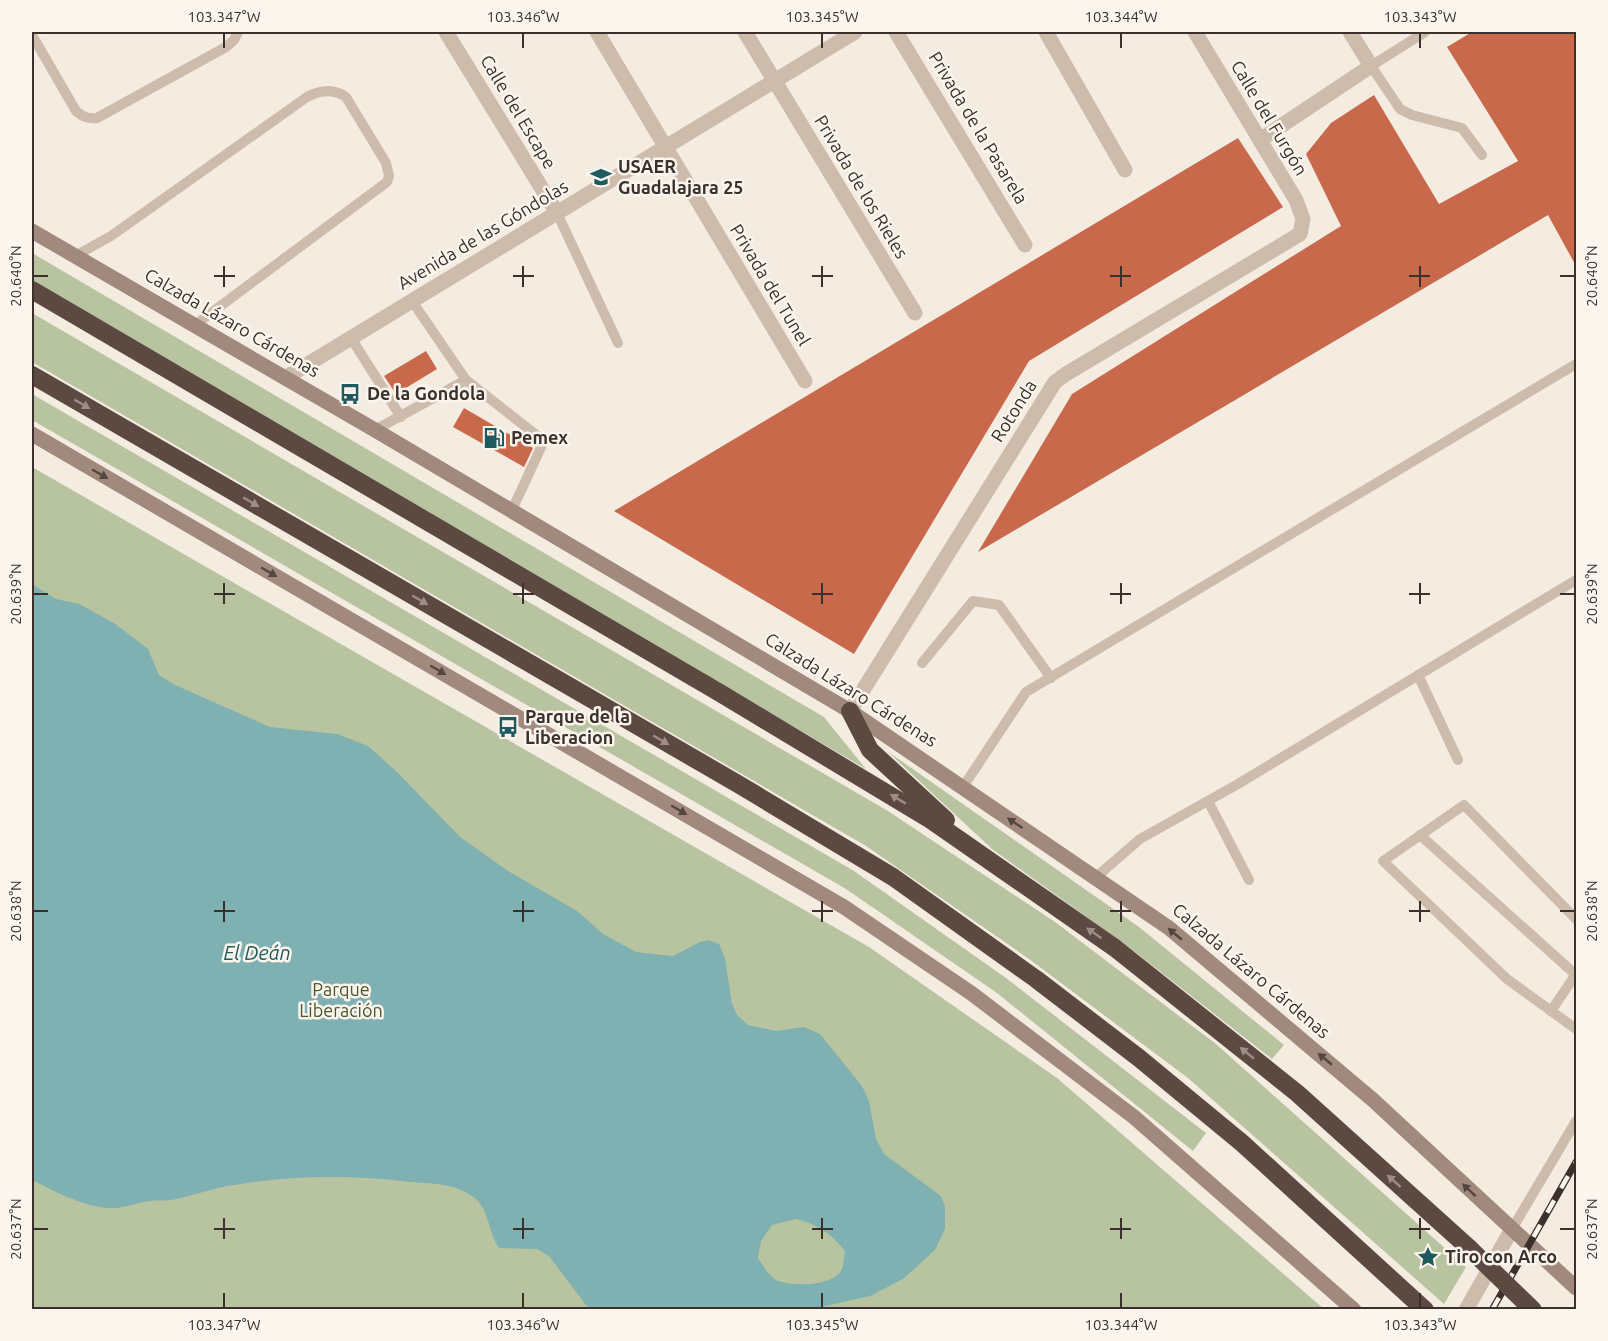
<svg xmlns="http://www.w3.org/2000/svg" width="1608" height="1341" viewBox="0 0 1608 1341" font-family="Ubuntu,sans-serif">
	<rect width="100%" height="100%" fill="#f4ebe1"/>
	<g fill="#b8c4a0">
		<path d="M32 253 824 717 866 769 32 281Z"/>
		<path d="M32 313 888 811 1055 922 1216 1044 1466 1267 1444 1304 1188 1078 1029 959 866 846 32 362Z"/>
		<path d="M32 394 854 871 1006 978 1206 1133 1193 1151 997 993 846 889 32 420Z"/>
		<path d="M32 467 869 947 1057 1078 1324 1309H32Z"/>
		<path d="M887 751 1139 927 1284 1045 1272 1059 1130 948 992 849Z"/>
	</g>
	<path fill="#7fb0b2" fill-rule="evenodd" d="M32 584 56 599 79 604 114 623 148 649 159 675 175 685 270 727 337 734 368 746 397 772 460 837 508 871 577 911 603 934 636 952 673 956 700 942 708 940 719 944 725 958 732 1004 737 1015 748 1025 776 1031 804 1027 820 1034 862 1086 869 1101 876 1139 884 1154 941 1196 945 1206V1229L935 1250 903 1279 870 1296 808 1310 589 1309 549 1256 537 1249 499 1248C489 1234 489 1211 476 1199 457 1183 433 1184 411 1182 351 1175 293 1175 234 1185 212 1188 193 1196 172 1200 164 1201 156 1200 149 1201 135 1203 123 1209 109 1208 84 1207 54 1191 32 1180ZM796 1219C817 1224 832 1234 845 1251 844 1256 844 1264 842 1269 834 1287 791 1287 776 1280 769 1276 763 1265 758 1258L761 1241 772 1225Z"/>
	<g fill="#c8694b">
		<path d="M1472 32H1576V266L1548 215 978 552 1072 394 1341 226 1306 154 1331 123 1374 95 1439 204 1518 161 1447 47Z"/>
		<path d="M1238 138 1283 207 1029 361 854 654 614 511Z"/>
		<path d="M426 351 437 369 396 394 384 376Z"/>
		<path d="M464 408 533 448 524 467 453 427Z"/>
	</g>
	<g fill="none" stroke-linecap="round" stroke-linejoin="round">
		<g stroke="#cdbbac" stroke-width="10">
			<path d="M1425 32 1371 66 1400 109 1412 115 1462 128 1482 155"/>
			<path d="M32 35 76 111C83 117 88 119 97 118L226 47 234 40 238 32"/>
			<path d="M557 213 618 343"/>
			<path d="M75 256 111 236 307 97C320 90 333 88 346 97L386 163 389 176 387 182 195 325"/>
			<path d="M351 338 401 417"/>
			<path d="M466 380 544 441 512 510"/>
			<path d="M375 430 466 380 412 301"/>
			<path d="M922 663 973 601 999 605 1051 678"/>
			<path d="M1418 675 1458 760"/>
			<path d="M963 787 1026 692 1576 364"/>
			<path d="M1208 801 1249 880"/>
			<path d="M1420 835 1576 975"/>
			<path d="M1095 878 1140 839 1238 784 1576 580"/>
			<path d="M1576 919 1464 805 1383 861 1507 979 1576 1029"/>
			<path d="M1551 1011 1576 974"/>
			<path d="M1512 1229 1576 1121"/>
		</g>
		<g stroke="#cdbbac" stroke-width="15">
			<path d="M446 32 557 213"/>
			<path d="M597 32 805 381"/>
			<path d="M745 32 915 313"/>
			<path d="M896 32 1025 245"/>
			<path d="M1046 32 1125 170"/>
			<path d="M1260 140 1371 66 1350 32"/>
			<path d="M285 378 855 32"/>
			<path d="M850 711 1055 382 1066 374 1300 234 1303 219 1296 200 1195 32"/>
			<path d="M1466 1310 1512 1229"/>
		</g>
		<g stroke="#a18a7d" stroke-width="15">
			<path d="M32 231 375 430 850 711 1169 928 1373 1100 1576 1288"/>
			<path d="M32 434 844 907 971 993 1134 1117 1354 1310"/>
		</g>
		<g stroke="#5c4a42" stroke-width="18">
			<path d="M32 290 720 693 931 820 1115 948 1297 1093 1469 1248"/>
			<path d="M32 375 738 784 893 877 1036 979 1139 1058 1242 1143 1425 1310"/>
			<path d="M850 711 870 750 946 820"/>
		</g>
		<defs>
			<path id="rail" d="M1492 1310 1576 1162"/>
		</defs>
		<use href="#rail" stroke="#3b302b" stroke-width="7"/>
		<use href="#rail" stroke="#fbf5ee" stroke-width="4.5" stroke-dasharray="14" stroke-linecap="butt"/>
		<path stroke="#5c4a42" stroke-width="18" d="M1469 1248 1533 1310"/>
	</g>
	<defs><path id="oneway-solid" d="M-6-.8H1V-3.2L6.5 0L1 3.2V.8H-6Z" transform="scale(1.5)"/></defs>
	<g fill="#9c8e87">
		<use href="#oneway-solid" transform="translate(82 404) rotate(30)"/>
		<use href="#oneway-solid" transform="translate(251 502) rotate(30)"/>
		<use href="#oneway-solid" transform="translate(420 600) rotate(30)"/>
		<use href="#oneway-solid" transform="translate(661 740) rotate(30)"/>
		<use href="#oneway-solid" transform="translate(898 799) rotate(-149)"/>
		<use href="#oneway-solid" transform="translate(1094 933) rotate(-145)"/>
		<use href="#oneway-solid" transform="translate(1247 1053) rotate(-141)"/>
		<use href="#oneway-solid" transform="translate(1394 1181) rotate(-138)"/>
	</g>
	<g fill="#544640">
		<use href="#oneway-solid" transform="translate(100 474) rotate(30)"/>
		<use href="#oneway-solid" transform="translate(269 572) rotate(30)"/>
		<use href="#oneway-solid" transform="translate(438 670) rotate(30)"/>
		<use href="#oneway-solid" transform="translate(679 810) rotate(30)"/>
		<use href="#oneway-solid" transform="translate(1015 823) rotate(-146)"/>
		<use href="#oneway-solid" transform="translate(1175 934) rotate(-140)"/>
		<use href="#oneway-solid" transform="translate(1325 1059) rotate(-140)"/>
		<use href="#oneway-solid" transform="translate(1469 1190) rotate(-137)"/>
	</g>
	<path fill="none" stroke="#3b302b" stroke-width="2" d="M224 33V48M523 33V48M822 33V48M1121 33V48M1420 33V48M224 266V287M523 266V287M822 266V287M1121 266V287M1420 266V287M33 276H48M214 276H235M513 276H534M812 276H833M1110 276H1131M1409 276H1430M1560 276H1575M224 583V604M523 583V604M822 583V604M1121 583V604M1420 583V604M33 594H48M214 594H235M513 594H534M812 594H833M1110 594H1131M1409 594H1430M1560 594H1575M224 901V922M523 901V922M822 901V922M1121 901V922M1420 901V922M33 911H48M214 911H235M513 911H534M812 911H833M1110 911H1131M1409 911H1430M1560 911H1575M224 1218V1239M523 1218V1239M822 1218V1239M1121 1218V1239M1420 1218V1239M33 1229H48M214 1229H235M513 1229H534M812 1229H833M1110 1229H1131M1409 1229H1430M1560 1229H1575M224 1293V1308M523 1293V1308M822 1293V1308M1121 1293V1308M1420 1293V1308"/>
	<defs>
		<symbol id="school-bare" viewBox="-9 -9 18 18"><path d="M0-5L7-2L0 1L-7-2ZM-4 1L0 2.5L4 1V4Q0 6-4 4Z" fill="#1f5a5e" stroke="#fbf5ee" stroke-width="2.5" paint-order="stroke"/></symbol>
		<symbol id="bus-bare" viewBox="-9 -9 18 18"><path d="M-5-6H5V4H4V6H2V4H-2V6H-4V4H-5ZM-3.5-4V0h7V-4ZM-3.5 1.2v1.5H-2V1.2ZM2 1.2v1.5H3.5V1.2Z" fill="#1f5a5e" stroke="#fbf5ee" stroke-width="2.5" paint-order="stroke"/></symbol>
		<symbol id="fuel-bare" viewBox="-9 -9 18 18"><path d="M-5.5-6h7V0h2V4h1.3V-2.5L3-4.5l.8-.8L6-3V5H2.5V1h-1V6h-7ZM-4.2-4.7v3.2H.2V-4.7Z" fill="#1f5a5e" stroke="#fbf5ee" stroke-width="2.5" paint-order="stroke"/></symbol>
		<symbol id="sight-bare" viewBox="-9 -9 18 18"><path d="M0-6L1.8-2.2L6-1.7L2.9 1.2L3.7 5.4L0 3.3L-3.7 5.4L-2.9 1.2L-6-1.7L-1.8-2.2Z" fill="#1f5a5e" stroke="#fbf5ee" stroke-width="2.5" paint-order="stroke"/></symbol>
	</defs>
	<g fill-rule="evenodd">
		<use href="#school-bare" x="586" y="162" width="30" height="30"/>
		<use href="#bus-bare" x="335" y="379" width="30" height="30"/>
		<use href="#fuel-bare" x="479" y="423" width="30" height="30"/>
		<use href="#bus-bare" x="493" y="712" width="30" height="30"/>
		<use href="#sight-bare" x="1413" y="1242" width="30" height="30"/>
	</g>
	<g text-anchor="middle" stroke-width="5" stroke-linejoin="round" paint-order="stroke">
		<g font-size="18" fill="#3b302b" stroke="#fbf5ee">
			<text transform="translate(518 112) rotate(59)" y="6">Calle del Escape</text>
			<text transform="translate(1269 118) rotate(59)" y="6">Calle del Furgón</text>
			<text transform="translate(978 128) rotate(59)" y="6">Privada de la Pasarela</text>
			<text transform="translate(861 187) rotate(59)" y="6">Privada de los Rieles</text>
			<text transform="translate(483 235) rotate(-31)" y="6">Avenida de las Góndolas</text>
			<text transform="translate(770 285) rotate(59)" y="6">Privada del Tunel</text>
			<text transform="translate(232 323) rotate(30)" y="6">Calzada Lázaro Cárdenas</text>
			<text transform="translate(1014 411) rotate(-58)" y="6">Rotonda</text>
			<text transform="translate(851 690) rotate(32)" y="6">Calzada Lázaro Cárdenas</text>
			<text transform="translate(1251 971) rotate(40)" y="6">Calzada Lázaro Cárdenas</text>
		</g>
		<g font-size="18" font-weight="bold" fill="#3b302b" stroke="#fbf5ee" text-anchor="start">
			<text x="618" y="173">USAER<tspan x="618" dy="21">Guadalajara 25</tspan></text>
			<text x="367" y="400">De la Gondola</text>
			<text x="511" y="444">Pemex</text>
			<text x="525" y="723">Parque de la<tspan x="525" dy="21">Liberacion</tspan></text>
			<text x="1445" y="1263">Tiro con Arco</text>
		</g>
		<g font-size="18" fill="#4a5a2e" stroke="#fbf5ee">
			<text x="341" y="996">Parque<tspan x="341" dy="21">Liberación</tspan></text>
		</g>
		<g font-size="20" font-style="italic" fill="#1f5a5e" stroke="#fbf5ee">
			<text x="257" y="960">El Deán</text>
		</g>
	</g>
	<rect width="1608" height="1341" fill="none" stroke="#fbf5ee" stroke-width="66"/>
	<rect x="33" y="33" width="1542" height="1275" fill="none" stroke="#3b302b" stroke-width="2"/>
	<g font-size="15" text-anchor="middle" fill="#3b302b">
		<text x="224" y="22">103.347°W</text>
		<text x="523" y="22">103.346°W</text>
		<text x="822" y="22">103.345°W</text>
		<text x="1121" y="22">103.344°W</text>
		<text x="1420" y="22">103.343°W</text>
		<text transform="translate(16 276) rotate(-90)" y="5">20.640°N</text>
		<text transform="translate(1592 276) rotate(-90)" y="5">20.640°N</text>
		<text transform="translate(16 594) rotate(-90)" y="5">20.639°N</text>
		<text transform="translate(1592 594) rotate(-90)" y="5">20.639°N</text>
		<text transform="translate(16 911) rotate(-90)" y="5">20.638°N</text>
		<text transform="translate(1592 911) rotate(-90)" y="5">20.638°N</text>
		<text transform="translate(16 1229) rotate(-90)" y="5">20.637°N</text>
		<text transform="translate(1592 1229) rotate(-90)" y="5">20.637°N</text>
		<text x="224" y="1330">103.347°W</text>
		<text x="523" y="1330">103.346°W</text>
		<text x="822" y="1330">103.345°W</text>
		<text x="1121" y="1330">103.344°W</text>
		<text x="1420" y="1330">103.343°W</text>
	</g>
</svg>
